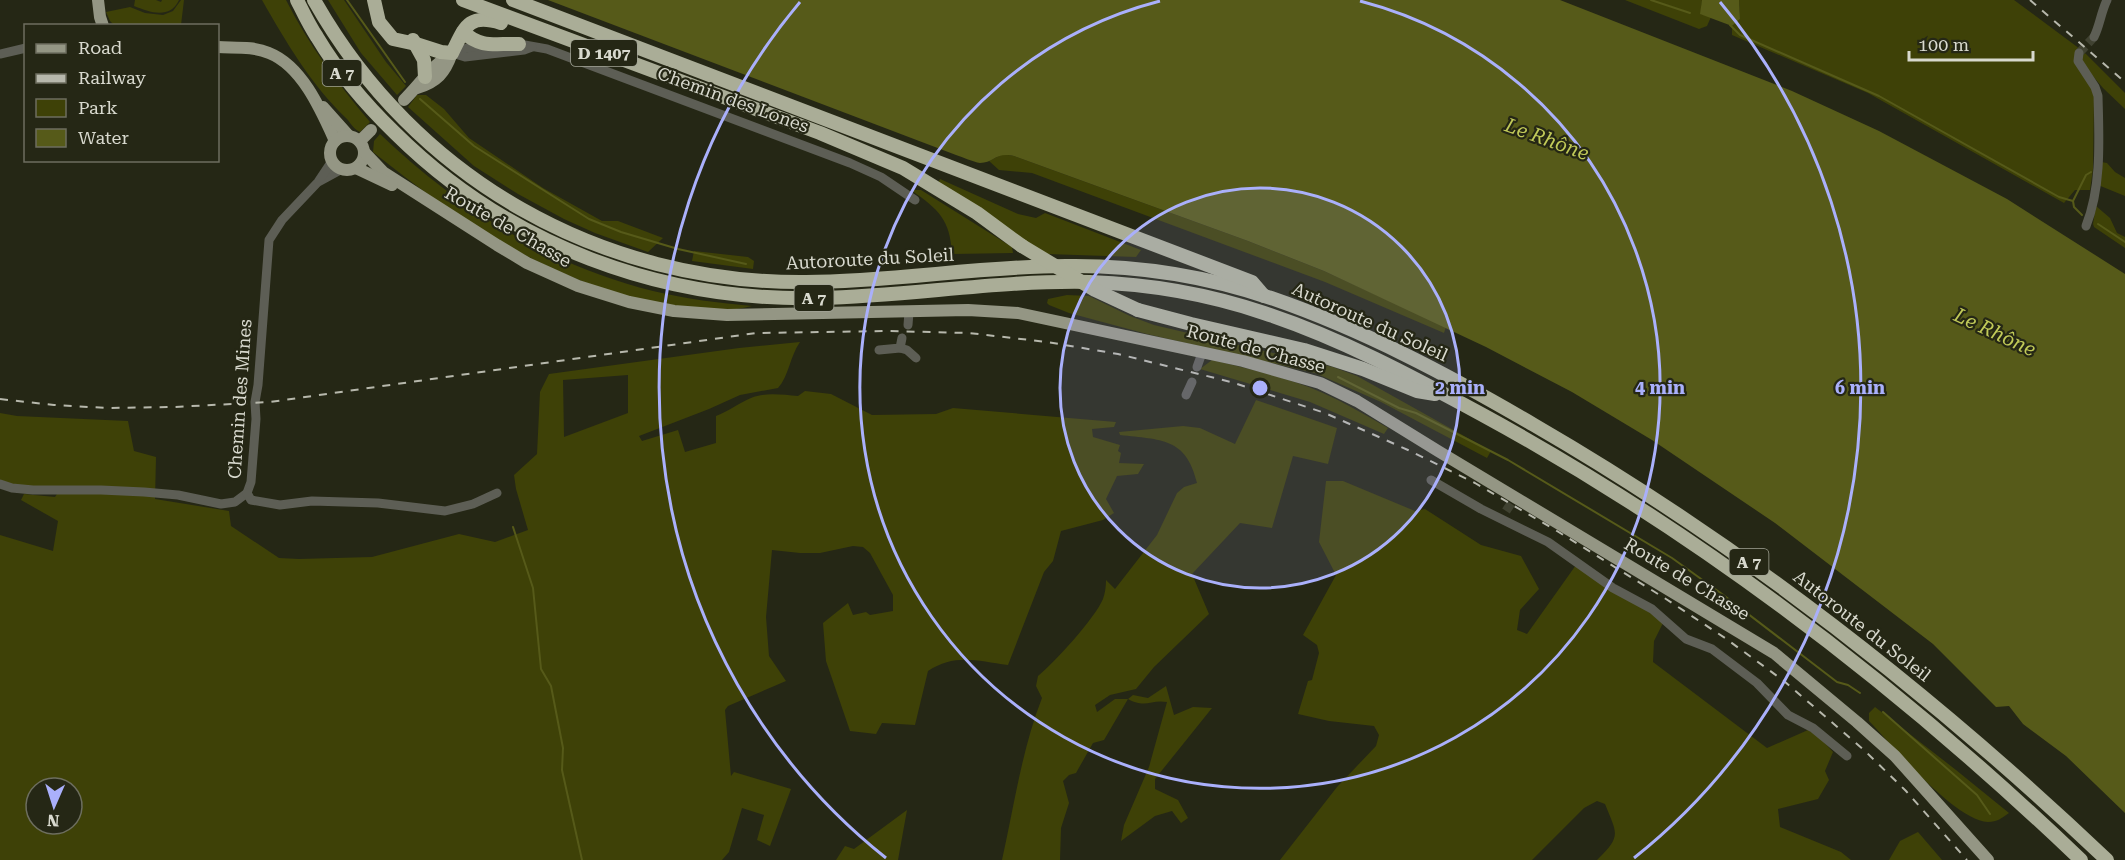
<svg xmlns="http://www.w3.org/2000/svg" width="2125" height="860" viewBox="0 0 2125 860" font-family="'Roboto Serif',serif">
	<rect width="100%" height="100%" fill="#252715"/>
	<g fill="#3e4107" fill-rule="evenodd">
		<path d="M135 0H156L161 2 162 0H179C170 20 149 12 134 6Z"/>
		<path d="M181 0H184L181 25H114L110 21 106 12 130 7 145 13 163 15 173 11Z"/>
		<path d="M262 0H286C308 44 338 84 370 122L360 132C354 129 351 124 347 119 311 85 286 42 262 0Z"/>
		<path d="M328 0H344L386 62 406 86 397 95 361 53Z"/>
		<path d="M1625 0H1702L1701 14 1711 17 1707 26 1699 29Z"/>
		<path d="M1739 0H2014L2080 49 2074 58 2090 84 2094 95 2093 169 2090 190H2075L2064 203 1868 93 1732 35V26L1740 19Z"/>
		<path d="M2085 53 2125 93V109L2103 88 2081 62V57Z"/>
		<path d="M417 95H426L444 109 469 138 543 188 602 221H618L663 238 648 252 595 233 564 219 518 194 474 166 408 107Z"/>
		<path d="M380 134C459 209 546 264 653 291 686 299 719 303 752 306 727 313 701 309 675 306 561 289 461 223 373 152L374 141Z"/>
		<path d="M1003 154 1014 156 1248 241 1324 271 1446 327 1444 333 1325 282 1032 173 999 170 989 161Z"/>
		<path d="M2101 162 2107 163 2115 172 2125 178V196L2098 185Z"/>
		<path d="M940 179 1018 214 1036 218 1045 213 1141 250 1136 257 1047 254 1035 248 938 183Z"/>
		<path d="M911 190H921L1012 247 1013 253 952 254C950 219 939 210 911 190Z"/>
		<path d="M2096 206 2110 218 2117 233 2125 237V248L2094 227 2093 224Z"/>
		<path d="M694 251 748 257 754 261 753 269 692 261Z"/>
		<path d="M1067 295 1089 296 1130 316 1154 325 1333 367 1357 376 1491 451 1487 458 1381 402 1315 373 1147 334 1069 313 1049 305 1047 303 1048 299Z"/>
		<path d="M800 342C790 356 789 376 778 388L740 395 709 409 639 436 642 441 678 430 685 452 716 443V416C729 411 739 403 751 398 765 392 783 395 798 396L805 391 831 394 872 415 936 414 953 408 1116 422 1114 427 1092 429 1093 437 1120 445 1118 451 1121 453 1119 463 1144 464 1138 474 1117 476 1106 499 1114 513 1103 520 1061 531 1053 561 1044 572 1008 665C977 661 955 653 928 671L915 725 882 723 876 734 850 731 826 661 823 623 848 603 853 615 866 612 870 615 893 611V595L870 553 863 547 853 546 820 553H800L772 550 766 617 769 656 786 681 728 706 725 710 731 776 734 772 791 789 770 846 757 840 764 815 742 808 729 852 722 860H0V535L53 551 58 521 21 500 24 494 55 497 61 488H37L0 483V413L17 416 128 421 134 451 156 457 155 499 229 511 231 526 279 558 299 559 372 557 459 534 495 542 528 530 516 489 514 475 537 454 540 392 549 374 739 348ZM628 375V413L564 437 563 380ZM36 788H72V824H36Z"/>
		<path d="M1212 360C1249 369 1287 377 1323 393 1345 403 1366 415 1388 428L1384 434 1310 402 1200 369Z"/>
		<path d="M1256 400 1337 428 1328 464 1293 456 1272 528 1240 523 1192 574 1209 614 1154 667 1136 689 1110 695 1095 705 1097 712 1115 699H1128L1133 695 1148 698 1166 686 1174 715 1193 707 1212 708 1155 779V789L1178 800 1188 818 1181 823 1172 811 1155 816 1121 841 1124 825 1149 767 1167 702C1151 699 1146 709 1128 699L1104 740 1093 743 1076 773 1069 775 1063 781 1069 803 1061 828 1060 860H1002C1014 806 1022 749 1042 698L1036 686 1038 676C1055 662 1095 618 1103 599 1105 593 1106 587 1106 580L1115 589 1157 535 1177 493 1184 487 1197 483C1186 437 1161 440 1120 435L1119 432 1183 426 1200 428 1235 444Z"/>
		<path d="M1326 481H1343L1415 511 1425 509 1481 545 1521 556 1539 589 1520 610 1517 630 1527 634 1576 565 1653 613 1663 623 1654 641 1653 662 1767 748 1808 730 1819 737 1833 752 1825 771 1829 780 1818 799 1778 809 1780 827 1841 852 1851 860H1597C1622 836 1617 834 1605 804L1597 801 1584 808 1532 860H1280L1337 787 1376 746 1379 735 1374 726 1329 721 1298 714 1308 681 1312 680 1319 653 1317 645 1303 635 1336 575 1319 542Z"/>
		<path d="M1875 707 1956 770 2009 813C2002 818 1997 822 1988 822 1954 820 1893 746 1869 721V713Z"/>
		<path d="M907 810 898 860H836L845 846 854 849Z"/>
		<path d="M1918 832 1942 860H1889L1900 841Z"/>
	</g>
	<g fill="#565a19">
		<path d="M548 0H1560L1792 91 1879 131 2007 199 2125 274V813L2066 756 2023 724 2009 706 1996 707 1933 644 1775 523 1652 440 1572 392 1486 347 1324 271 1248 241 1014 156C995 152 994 163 980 163 973 162 963 157 956 155Z"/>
		<path d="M1702 0H1739L1740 19 1732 26 1700 14Z"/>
	</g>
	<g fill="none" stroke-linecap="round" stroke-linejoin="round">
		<g stroke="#565a19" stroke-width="2">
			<path d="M347 0 405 82"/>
			<path d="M1651 0 1690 13"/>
			<path d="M1730 25 1740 35 1879 96 2059 197 2073 201"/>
			<path d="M420 99 474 146 589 219 621 232 678 249 746 264"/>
			<path d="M2073 201 2086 175 2091 172"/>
			<path d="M2073 201 2074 207 2082 215"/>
			<path d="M2098 224 2125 242"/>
			<path d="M1338 377 1399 408 1416 413 1508 460 1672 558 1722 594 1837 682 1848 685 1860 693"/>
			<path d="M513 527 533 588 541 669 551 686 563 748 562 770 582 860"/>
			<path d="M1883 712 1977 795 1990 814"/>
		</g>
		<g stroke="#404231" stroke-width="9" stroke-dasharray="9 4.5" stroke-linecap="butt">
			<path d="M2079 53 2094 37"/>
			<path d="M1506 511 1512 502"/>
		</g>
		<g stroke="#5d5e55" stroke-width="9">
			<path d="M2094 37C2100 25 2101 12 2107 0"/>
			<path d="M513 45 519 44 547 49 850 163 881 177 915 200"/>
			<path d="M452 53 467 48 491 49"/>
			<path d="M452 53 465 57 524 50 532 47"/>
			<path d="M2079 53 2078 61 2095 87 2098 96C2099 138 2102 186 2086 226"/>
			<path d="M0 54 26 48"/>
			<path d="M320 181 342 169"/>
			<path d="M908 325 909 312"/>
			<path d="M900 348 907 350 916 358"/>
			<path d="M879 350 900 348 902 338"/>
			<path d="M1197 367 1202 353"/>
			<path d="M1186 395 1192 382"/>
			<path d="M1431 480 1481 509 1548 542 1613 588 1652 609 1686 639 1712 649 1757 683 1788 715 1813 728 1847 756"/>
			<path d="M0 484 12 488 33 490H101L144 492 178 495 221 504 235 502 247 493 251 482 256 419 255 402 258 385 269 240 282 220 318 182 332 161"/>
			<path d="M247 493 251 500 280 505 312 501 378 503 445 511 473 504 497 493"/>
		</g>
		<g stroke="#949684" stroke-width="12">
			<path d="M98 0 100 17 103 26"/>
			<path d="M218 47C234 48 253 46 269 53 302 66 321 110 335 141"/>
			<path d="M417 88C437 82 445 73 452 53"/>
			<path d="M404 100C421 83 431 66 452 53"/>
			<path d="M323 107 348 135"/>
			<circle cx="347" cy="153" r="17"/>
			<path d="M360 141 371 130"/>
			<path d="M365 153 383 172 497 245 527 263 578 286 629 302 674 311 727 315 968 310 1018 313 1243 361 1320 383 1357 401 1438 451 1774 653 1857 722 1895 756 1988 860"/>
			<path d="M356 168 392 185"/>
		</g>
		<g stroke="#aaad97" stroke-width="14">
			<path d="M297 0C303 12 309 25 317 37 338 72 366 105 395 133 508 245 661 302 820 298 910 296 1000 280 1090 282 1149 284 1208 294 1264 313 1340 338 1411 376 1481 414 1700 533 1901 688 2081 860"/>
			<path d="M314 0C415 179 601 284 806 282 893 282 979 266 1066 266 1135 265 1206 276 1271 298 1364 330 1450 376 1534 425 1743 546 1932 694 2107 860"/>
			<path d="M374 0 379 22 393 39 416 44 441 52 452 53C465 27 468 13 501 23"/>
			<path d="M463 0 820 133 903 168 977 213 1022 246"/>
			<path d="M513 0 1252 282 1264 296"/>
			<path d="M463 32C482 49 495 43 519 44"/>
			<path d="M413 40 424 60 425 77"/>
			<path d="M1138 310 1191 324 1304 350 1363 369 1417 391 1435 394"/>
		</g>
		<g stroke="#b7b8ac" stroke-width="2" stroke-dasharray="8 8" stroke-linecap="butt">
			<path d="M2030 0 2125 82"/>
			<path d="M0 399 54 405 107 408 174 407 270 402 756 333 888 331 969 333 1047 342 1118 354 1231 382 1325 413 1408 450 1475 483 1557 531 1666 599 1725 638 1784 681 1864 750 1906 791 1967 860"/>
		</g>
		<path stroke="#aaad97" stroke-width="14" d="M1022 246 1095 290 1138 310"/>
	</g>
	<circle cx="1260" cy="388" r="200" fill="#aab0fb" fill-opacity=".12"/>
	<g fill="none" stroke="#aab0fb" stroke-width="3">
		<circle cx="1260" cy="388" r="200"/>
		<path d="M1360 1A400 400 0 1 1 1160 1"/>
		<path d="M886 858A600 600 0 0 1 800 2M1720 2A600 600 0 0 1 1634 858"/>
	</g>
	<g text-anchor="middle" stroke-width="4.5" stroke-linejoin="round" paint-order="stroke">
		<g fill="#252715" stroke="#a2a496" stroke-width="1.5">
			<rect x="571" y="40" width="66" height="26" rx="4.5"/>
			<rect x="322.5" y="60" width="39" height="26" rx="4.5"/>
			<rect x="794.5" y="285" width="39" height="26" rx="4.5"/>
			<rect x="1729.5" y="549" width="39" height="26" rx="4.5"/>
		</g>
		<g font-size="16" font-weight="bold" fill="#d8d9ce">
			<text x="604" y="59">D 1407</text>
			<text x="342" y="79">A 7</text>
			<text x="814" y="304">A 7</text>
			<text x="1749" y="568">A 7</text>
		</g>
		<g font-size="18" fill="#d8d9ce" stroke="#252715">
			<text transform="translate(733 100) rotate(20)" y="6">Chemin des Lones</text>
			<text transform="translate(508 227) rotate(30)" y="6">Route de Chasse</text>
			<text transform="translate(870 259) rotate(-3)" y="6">Autoroute du Soleil</text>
			<text transform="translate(1370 322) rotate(24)" y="6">Autoroute du Soleil</text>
			<text transform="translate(1256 349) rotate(15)" y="6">Route de Chasse</text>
			<text transform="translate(240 399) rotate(-86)" y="6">Chemin des Mines</text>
			<text transform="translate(1687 579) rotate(31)" y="6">Route de Chasse</text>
			<text transform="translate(1862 626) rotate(38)" y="6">Autoroute du Soleil</text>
		</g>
		<g font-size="20" font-style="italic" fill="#c1ca58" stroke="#252715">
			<text transform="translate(1547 139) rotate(20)" y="7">Le Rhône</text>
			<text transform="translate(1995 332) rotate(25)" y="7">Le Rhône</text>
		</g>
	</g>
	<circle cx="1260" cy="388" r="9" fill="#aab0fb" stroke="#252715" stroke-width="3"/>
	<g font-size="18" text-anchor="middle" font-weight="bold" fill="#aab0fb" stroke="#252715" stroke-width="4.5" stroke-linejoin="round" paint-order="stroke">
		<text x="1460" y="394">2 min</text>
		<text x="1660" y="394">4 min</text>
		<text x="1860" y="394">6 min</text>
	</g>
	<rect x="24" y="24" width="195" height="138" fill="#252715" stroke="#6d6e5f" stroke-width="1.5"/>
	<rect x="36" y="44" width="30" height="9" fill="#949684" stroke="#6d6e5f" stroke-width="1.5"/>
	<text x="78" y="54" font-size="18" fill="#d8d9ce">Road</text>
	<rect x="36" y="74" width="30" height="9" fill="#b7b8ac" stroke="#6d6e5f" stroke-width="1.5"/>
	<text x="78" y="84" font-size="18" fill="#d8d9ce">Railway</text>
	<rect x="36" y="99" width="30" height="18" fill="#3e4107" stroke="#6d6e5f" stroke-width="1.5"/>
	<text x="78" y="114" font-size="18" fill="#d8d9ce">Park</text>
	<rect x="36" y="129" width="30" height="18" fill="#565a19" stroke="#6d6e5f" stroke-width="1.5"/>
	<text x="78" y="144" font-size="18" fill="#d8d9ce">Water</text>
	<g transform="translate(54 806) rotate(183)"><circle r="28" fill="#252715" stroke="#6d6e5f" stroke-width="1.5"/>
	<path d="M0-4.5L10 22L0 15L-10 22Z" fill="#aab0fb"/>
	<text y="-9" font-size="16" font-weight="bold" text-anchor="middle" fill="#d8d9ce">N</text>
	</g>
	<path d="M1909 51v9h124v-9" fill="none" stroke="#d8d9ce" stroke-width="3"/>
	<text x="1918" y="51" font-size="18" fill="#d8d9ce" stroke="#252715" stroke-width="4.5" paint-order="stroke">100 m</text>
</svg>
